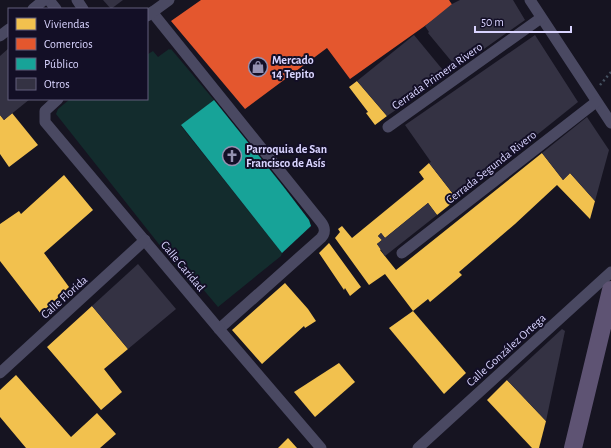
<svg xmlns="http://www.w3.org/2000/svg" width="611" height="448" viewBox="0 0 611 448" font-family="'Alegreya Sans',sans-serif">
	<rect width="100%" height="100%" fill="#161421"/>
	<path fill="#132c2d" d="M169 49 170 50 171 49 214 100 181 126 282 253 281 256 218 307 197 282 192 286 56 114 58 109 70 99H147V53L148 54 153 51 158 57Z"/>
	<g fill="#f2c14e">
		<path d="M357 81 387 116 375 125 366 113 368 112 349 87Z"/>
		<path d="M12 113 38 145 9 167 0 154V115L4 120Z"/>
		<path d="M542 153 563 180 570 173 595 201 590 219 557 185 515 224 459 272 462 275 430 302 428 299 413 311 385 274 369 285 335 238 340 232 338 229 342 226 352 238 424 179 419 172 429 163 457 199 437 215 428 203 385 238 381 233 378 236 382 240 377 244 381 249 380 250 396 270Z"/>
		<path d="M64 175 93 210 44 253 69 287 41 314 0 261V224L19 211 21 214Z"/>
		<path d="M329 243 361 287 350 296 345 288 344 290 319 253Z"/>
		<path d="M285 283 308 309 316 321 305 328 304 326 262 364 232 330Z"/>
		<path d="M92 306 128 349 104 369 122 392 101 410 47 347Z"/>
		<path d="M413 311 466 373 444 394 389 328Z"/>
		<path d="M339 363 355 382 315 417 294 392Z"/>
		<path d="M16 375 71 437 97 413 116 434 100 448H26L0 417V390Z"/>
		<path d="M507 380 546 421 539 448H532L487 400Z"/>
		<path d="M288 438 297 448H278Z"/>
	</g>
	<path fill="#e4572e" d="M201 0H449L453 6 350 79 327 48 245 109 171 21Z"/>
	<path fill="#17a398" d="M214 100 283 186 309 220 311 226 282 253 181 125Z"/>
	<g fill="#343243">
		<path d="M103 0H123L111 9Z"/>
		<path d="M460 0H513L525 20 457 68 428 33 429 32 425 26 452 4Z"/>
		<path d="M414 35 447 75 387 116 357 81Z"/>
		<path d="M535 35 578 102 457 199 429 163 431 162 405 125Z"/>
		<path d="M9 48V99H30L4 120 0 115V56Z"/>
		<path d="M587 117 609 150 595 201 570 173 563 180 542 153Z"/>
		<path d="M428 203 437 215 385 256 377 244 382 240 378 236 381 233 385 238Z"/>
		<path d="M138 264 176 309 128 349 92 306Z"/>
		<path d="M562 329 565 331 546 421 507 380Z"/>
	</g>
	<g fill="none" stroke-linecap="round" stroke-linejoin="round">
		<path stroke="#44505f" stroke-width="2.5" stroke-dasharray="2 3" stroke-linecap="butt" d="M600 85 611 72"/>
		<g stroke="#4a4962" stroke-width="11">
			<path d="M49 0 56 9"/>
			<path d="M77 0 83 9"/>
			<path d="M530 0 611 123"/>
			<path d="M33 9 44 0"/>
			<path d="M152 12 321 222C325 227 326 233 321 238L219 329"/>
			<path d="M147 16 169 0"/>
			<path d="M0 36 9 29"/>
			<path d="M58 99 45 111V122L219 329 321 448"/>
			<path d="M388 127 541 18"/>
			<path d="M402 253 596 102"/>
			<path d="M0 373 145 240"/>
			<path d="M418 448 611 272"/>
		</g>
		<path stroke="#5e5373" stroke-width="18" d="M573 448 611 290"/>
	</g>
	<defs>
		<symbol id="shop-ring" viewBox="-11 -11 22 22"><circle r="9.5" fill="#130f26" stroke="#9591b1" stroke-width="1.5"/><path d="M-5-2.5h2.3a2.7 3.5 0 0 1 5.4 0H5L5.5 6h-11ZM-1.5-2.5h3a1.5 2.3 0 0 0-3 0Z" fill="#9591b1"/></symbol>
		<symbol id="church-ring" viewBox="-11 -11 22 22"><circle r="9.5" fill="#130f26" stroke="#9591b1" stroke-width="1.5"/><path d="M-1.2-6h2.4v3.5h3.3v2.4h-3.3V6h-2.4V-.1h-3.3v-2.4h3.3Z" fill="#9591b1"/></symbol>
	</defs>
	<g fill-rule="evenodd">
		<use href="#shop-ring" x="247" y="56" width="22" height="22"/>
		<use href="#church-ring" x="221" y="145" width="22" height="22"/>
	</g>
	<g text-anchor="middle" stroke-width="4" stroke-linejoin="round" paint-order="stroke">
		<g font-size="12" font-weight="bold" fill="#d9d4ff" stroke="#130f26" text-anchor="start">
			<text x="272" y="64">Mercado<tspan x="272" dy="14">14 Tepito</tspan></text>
			<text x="246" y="153">Parroquia de San<tspan x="246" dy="14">Francisco de Asís</tspan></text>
		</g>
		<g font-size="12" fill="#d9d4ff" stroke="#130f26">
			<text transform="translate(437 76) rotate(-35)" y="4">Cerrada Primera Rivero</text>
			<text transform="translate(491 167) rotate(-38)" y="4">Cerrada Segunda Rivero</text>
			<text transform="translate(183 266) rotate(50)" y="4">Calle Caridad</text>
			<text transform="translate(64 297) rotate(-42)" y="4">Calle Florida</text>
			<text transform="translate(506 350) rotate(-42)" y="4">Calle González Ortega</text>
		</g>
	</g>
	<rect x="8" y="8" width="140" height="92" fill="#130f26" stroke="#625e7d"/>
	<rect x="16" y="18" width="20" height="12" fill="#f2c14e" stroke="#625e7d"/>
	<text x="44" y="28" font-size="12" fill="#d9d4ff">Viviendas</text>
	<rect x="16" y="38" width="20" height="12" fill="#e4572e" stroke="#625e7d"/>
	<text x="44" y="48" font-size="12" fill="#d9d4ff">Comercios</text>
	<rect x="16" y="58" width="20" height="12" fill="#17a398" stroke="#625e7d"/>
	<text x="44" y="68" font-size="12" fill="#d9d4ff">Público</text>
	<rect x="16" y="78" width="20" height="12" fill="#343243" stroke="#625e7d"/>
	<text x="44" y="88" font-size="12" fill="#d9d4ff">Otros</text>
	<path d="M475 26v6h96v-6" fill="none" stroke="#d9d4ff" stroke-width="2"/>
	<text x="481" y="26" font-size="12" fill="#d9d4ff" stroke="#130f26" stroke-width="3" paint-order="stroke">50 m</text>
</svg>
